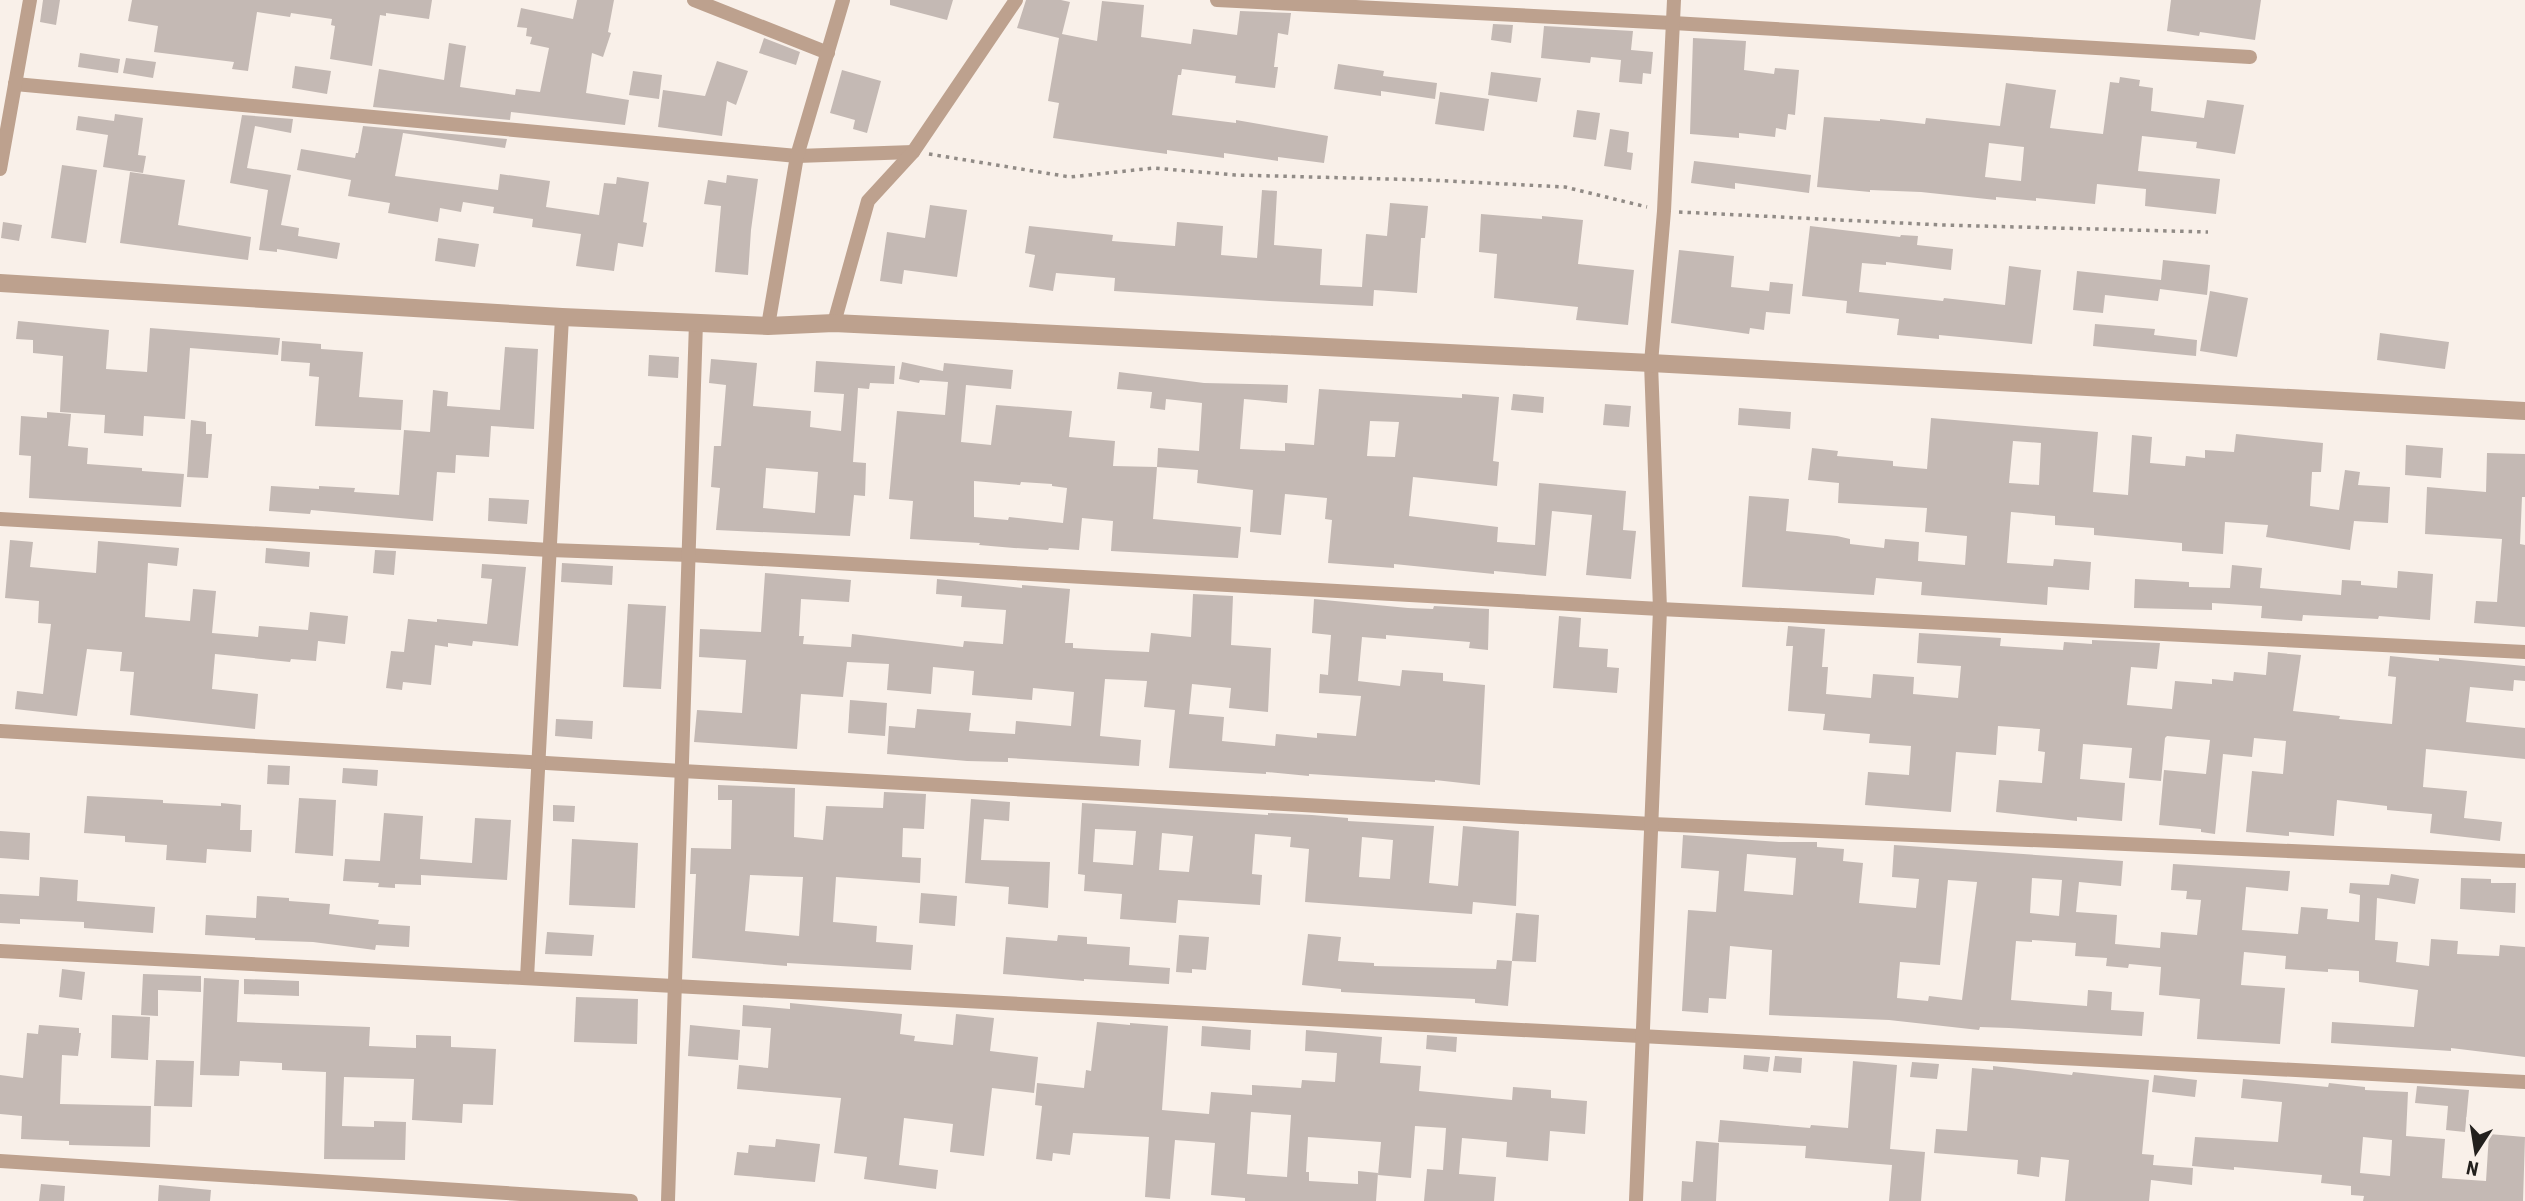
<svg xmlns="http://www.w3.org/2000/svg" width="2525" height="1201" viewBox="0 0 2525 1201" font-family="'Roboto Condensed',sans-serif">
	<rect width="100%" height="100%" fill="#f9f0e9"/>
	<g fill="#c4b9b4" fill-rule="evenodd">
		<path d="M43 0H60L56 25 40 22Z"/>
		<path d="M132 0H432L429 19 386 13V16L380 15 372 66 330 59 335 26 331 25 332 19 291 13 290 17 257 12 248 71 232 69 234 62 154 52 158 26 128 21Z"/>
		<path d="M577 0H614L608 32 611 33 603 57 592 53 586 93 629 100 625 125 511 112 510 120 373 107 379 69 444 80 449 43 466 46 460 87 515 95 516 89 540 92 549 48 530 44 532 37 526 36 527 28 517 27 521 8 573 19Z"/>
		<path d="M890 0H953L947 20 890 5Z"/>
		<path d="M1026 0H1061L1070 2 1062 34 1097 41 1102 1 1144 5 1141 37 1191 44 1193 29 1237 35 1240 11 1291 13 1288 35 1278 33 1274 67H1278L1275 88 1235 83 1236 76 1182 69 1181 75H1178L1172 115 1236 123V120L1328 136 1324 163 1278 157V161L1224 153V158L1167 150V154L1053 138 1059 103 1048 101 1059 38 1017 28Z"/>
		<path d="M2171 0H2261L2255 40 2200 32 2199 36 2167 31Z"/>
		<path d="M1493 24 1513 25 1511 43 1491 40Z"/>
		<path d="M1544 26 1633 31 1631 50 1653 52 1651 74 1643 73 1642 84 1619 82 1621 60 1591 57 1590 63 1541 58Z"/>
		<path d="M764 38 800 52 796 65 759 53Z"/>
		<path d="M1693 38 1746 41 1744 70 1774 74 1775 68 1799 70 1795 115 1788 114 1786 130 1776 128 1775 137 1739 133V138L1690 134Z"/>
		<path d="M80 53 120 59 118 73 78 67Z"/>
		<path d="M126 58 156 62 153 78 123 73Z"/>
		<path d="M717 61 748 71 736 105 727 101 722 136 658 127 663 90 705 96Z"/>
		<path d="M1338 64 1384 71 1383 76 1437 83 1435 99 1381 91V96L1334 89Z"/>
		<path d="M295 66 331 71 327 94 292 88Z"/>
		<path d="M842 70 881 81 867 133 853 129 855 120 830 113Z"/>
		<path d="M633 71 662 75 659 99 629 95Z"/>
		<path d="M1491 72 1541 78 1537 102 1488 95Z"/>
		<path d="M2120 77 2140 80 2139 86 2153 88 2151 111 2204 118 2207 100 2244 105 2235 154 2196 148 2197 142 2142 136 2138 171 2220 179 2216 214 2145 206 2146 189 2097 184 2095 204 2036 198V201L1996 197V200L1921 192 1870 190V192L1817 187 1824 117 1880 121V119L1925 124 1926 118 2000 126 2006 83 2056 90 2050 128 2103 134 2110 82 2119 83ZM1989 143 2024 147 2021 181 1985 177Z"/>
		<path d="M1440 92 1489 99 1484 131 1435 124Z"/>
		<path d="M1577 110 1600 113 1596 140 1573 137Z"/>
		<path d="M115 114 143 118 138 155 146 156 143 173 103 167 108 135 76 130 78 116 114 121Z"/>
		<path d="M242 115 293 119 291 133 255 126 247 168 291 175 281 225 299 228 298 236 340 243 337 259 277 249V252L259 250 268 190 230 183Z"/>
		<path d="M363 126 507 139 505 148 403 133 395 176 498 190 500 174 550 181 546 207 599 215 604 183 616 184 617 177 649 182 643 222 647 223 643 247 618 243 614 271 576 266 581 234 532 227 533 219 493 213 494 207 463 202 461 212 440 208 438 222 388 213 390 203 348 196 351 180 297 170 301 149 355 158 356 153H358Z"/>
		<path d="M1610 129 1629 132 1627 152 1633 153 1631 170 1604 166Z"/>
		<path d="M1694 161 1811 175 1809 193 1735 183V189L1691 183Z"/>
		<path d="M62 165 97 170 86 243 51 238Z"/>
		<path d="M130 172 185 180 178 225 251 237 248 260 120 243Z"/>
		<path d="M727 175 758 179 751 230 748 275 715 272 721 206 704 204 708 180 726 183Z"/>
		<path d="M1262 190 1277 191 1274 245 1322 249 1320 285 1362 287 1366 234 1387 236 1390 203 1428 206 1425 238H1421L1417 293 1374 290 1373 306 1270 301 1114 291 1115 278 1056 273 1053 291 1029 287 1035 255 1025 253 1029 226 1113 235 1112 241 1175 246 1177 222 1223 226 1221 255 1257 258Z"/>
		<path d="M930 205 967 210 957 277 904 270 902 284 880 281 887 232 925 238Z"/>
		<path d="M1481 214 1542 219V216L1583 220 1578 264 1634 270 1628 325 1576 320 1578 307 1494 298 1497 254 1479 252Z"/>
		<path d="M3 222 22 225 19 241 1 238Z"/>
		<path d="M1810 226 1900 237 1901 235 1918 236 1917 245 1953 249 1951 270 1886 262V265L1862 263 1859 292 1943 301 1944 298 2005 305 2009 266 2041 270 2032 344 1939 335V339L1897 335 1899 319 1846 313 1847 301 1802 296Z"/>
		<path d="M438 238 479 244 475 267 435 261Z"/>
		<path d="M1679 250 1734 256 1731 287 1769 291 1770 282 1793 284 1790 314 1766 312 1764 330 1750 328 1749 334 1671 323Z"/>
		<path d="M2163 260 2210 265 2207 295 2160 289 2158 301 2105 295 2103 313 2073 310 2077 271 2161 280Z"/>
		<path d="M2210 291 2248 298 2237 357 2200 351Z"/>
		<path d="M18 321 109 330 106 369 147 372 150 328 280 338 278 355 190 348 185 419 144 416 143 436 104 433 105 415 60 412 63 356 33 353V340L16 339Z"/>
		<path d="M2095 324 2155 329 2154 335 2197 340 2196 356 2093 346Z"/>
		<path d="M2380 333 2449 342 2445 369 2377 360Z"/>
		<path d="M282 341 321 344V349L363 352 359 397 403 400 401 430 315 426 319 377 309 376 310 363 281 361Z"/>
		<path d="M505 347 538 349 534 429 491 426 489 457 456 455 455 473 437 472 433 521 311 510 310 514 269 511 271 486 319 489V486L355 488 354 492 399 495 404 430 430 432 433 390 448 392 447 406 500 410Z"/>
		<path d="M649 355 679 357 678 378 648 376Z"/>
		<path d="M711 359 757 363 753 406 811 411 810 427 841 431 844 394 814 392 816 361 895 366 894 384 870 383 869 389 858 388 853 462 866 463 865 496 854 495 850 536 716 530 720 488 711 487 714 446H721L726 385 709 383ZM766 468 818 472 815 513 763 508Z"/>
		<path d="M902 362 943 371 944 363 1013 370 1011 389 966 385 961 442 991 445 996 405 1072 411 1069 437 1115 441 1113 466 1157 467 1153 519 1241 527 1238 558 1111 551 1113 521 1082 518 1079 550 1049 548 1048 550 1014 548 979 545 980 543 910 539 913 501 889 499 897 411 945 415 948 382 920 380 919 383 899 379ZM974 481 1020 485 1021 482 1052 484V486L1067 488 1063 523 1009 517 1008 520 974 517Z"/>
		<path d="M1119 372 1204 383 1288 385 1287 403 1244 399 1240 449 1285 451V443L1314 445 1319 389 1462 398V394L1499 397 1493 461 1499 462 1497 486 1413 477 1409 516 1498 527 1497 542 1535 545 1539 483 1626 491 1623 530 1636 531 1631 579 1586 575 1592 515 1552 511 1546 576 1494 571V574L1394 564V568L1328 563 1332 520 1325 519 1327 498 1285 494 1281 535 1250 532 1253 490 1197 483 1198 470 1157 467 1158 448 1199 451 1202 403 1166 399 1165 410 1150 408 1152 392 1117 389ZM1370 421 1399 422 1395 457 1367 456Z"/>
		<path d="M1513 394 1544 397 1543 413 1511 410Z"/>
		<path d="M1605 404 1631 406 1629 427 1603 425Z"/>
		<path d="M1739 408 1791 412 1790 429 1738 425Z"/>
		<path d="M47 412 71 414 68 446 88 448 87 464 142 468V471L184 474 181 507 29 498 31 456 19 455 21 416 47 418Z"/>
		<path d="M1931 418 2098 432 2093 492 2128 495 2132 435 2152 437 2150 463 2185 466 2186 456 2205 458V450L2234 452 2236 434 2323 443 2321 472H2312L2310 506 2339 510 2345 470 2360 472 2358 485 2390 487 2388 523 2354 521 2350 550 2266 537 2268 525 2225 522 2223 554 2182 551V543L2094 535V528L2055 525V516L2011 512 2007 563 2053 566 2054 559 2091 562 2089 590 2048 587 2047 605 1921 595 1922 582 1876 578 1874 595 1742 587 1749 496 1789 499 1786 531 1837 536 1850 539V544L1884 548 1885 539 1919 542 1918 561 1965 565 1967 536 1925 532 1927 508 1838 503 1839 483 1808 480 1812 448 1838 451 1837 456 1893 461V466L1927 469ZM2013 441 2041 443 2039 485 2009 483Z"/>
		<path d="M191 420 206 422V434H212L208 478 187 477Z"/>
		<path d="M2406 445 2443 448 2441 478 2405 475Z"/>
		<path d="M2487 453 2525 454V497H2522L2520 544 2525 545V627L2474 623 2476 601 2497 602 2502 539 2425 534 2427 487 2486 492Z"/>
		<path d="M489 498 529 500 527 524 488 521Z"/>
		<path d="M10 540 33 542 30 567 96 573 98 541 179 548 177 566 148 563 145 617 190 621 193 589 216 591 212 633 258 637 259 626 308 630 310 612 348 616 345 644 318 641 316 661 291 659 290 662 215 654 212 689 258 694 255 729 130 715 134 672 120 671 122 652 87 649 77 716 15 709 17 691 43 694 51 624 38 623 39 601 5 598Z"/>
		<path d="M266 548 310 552 309 567 265 563Z"/>
		<path d="M375 550 396 551 394 575 373 573Z"/>
		<path d="M562 563 613 566 612 585 561 582Z"/>
		<path d="M482 564 526 567 518 646 473 641 472 646 448 643V647L435 645 431 685 403 682 402 690 386 688 391 651 404 652 408 619 437 622V619L487 624 492 579 481 578Z"/>
		<path d="M2232 565 2262 568 2260 588 2341 595 2342 580 2361 581V585L2397 588 2398 571 2433 574 2430 620 2379 616 2378 619 2303 615 2302 621 2261 618 2262 606 2212 603V610L2134 608 2135 579 2189 582V587L2230 588Z"/>
		<path d="M765 573 851 580 849 602 801 599 799 636H804L803 644 851 647 852 634 963 647 964 641 1003 644 1006 610 961 607 962 596 936 594 937 579 1022 588V585L1070 589 1065 643H1073V648L1105 650 1149 652 1151 633 1191 637 1193 594 1233 596 1231 645 1271 648 1268 712 1229 708 1231 688 1192 684 1189 714 1224 717 1222 741 1275 746 1276 734 1317 738V733L1356 736 1361 696 1319 693 1320 674 1328 675 1331 635 1312 633 1314 599 1408 608 1433 609 1434 606 1489 609 1488 650 1469 648 1470 642 1386 635V639L1362 637 1358 681 1400 686 1402 670 1443 673V681L1485 685 1480 785 1435 780V782L1309 774V776L1266 772V774L1169 768 1175 710 1144 707 1147 681 1105 679 1100 736 1141 740 1139 766 1008 758V762L967 761 887 754 889 726 915 728 917 709 971 713 969 731 1015 734 1016 721 1071 726 1074 692 1033 688 1032 700 972 695 974 671 933 667 931 694 887 690 889 664 847 662 843 697 801 694 797 749 694 742 697 710 742 713 746 660 699 657 700 629 761 632Z"/>
		<path d="M628 604 666 606 661 689 623 687Z"/>
		<path d="M1559 616 1581 618 1579 647 1608 649 1607 667 1619 668 1617 693 1553 688Z"/>
		<path d="M1788 626 1825 629 1822 667H1828L1826 694 1871 698 1873 674 1914 677 1913 694 1958 698 1961 666 1917 663 1919 633 2001 638 2000 646 2063 650 2064 642 2092 644V640L2160 643 2157 669 2131 667 2127 705 2172 709 2175 681 2212 684V679L2233 681 2234 672 2266 675 2268 652 2301 655 2293 711 2340 716 2339 719 2392 724 2396 677 2388 676 2390 656 2439 661V658L2525 666V681L2514 680 2513 691 2470 687 2466 722 2525 728V759L2426 749 2423 787 2467 791 2464 818 2502 822 2500 841 2430 833 2432 814 2387 810V806L2337 800 2334 836 2289 832V836L2246 832 2252 771 2283 774 2286 741 2254 738 2252 757 2223 754 2215 834 2201 832V829L2159 825 2164 770 2206 774 2210 740 2167 736 2165 738 2161 781 2129 778 2132 748 2083 744 2080 779 2125 783 2122 821 2077 817V821L1996 812 1999 780 2042 783 2045 752 2038 751 2040 729 1998 726 1996 755 1956 752 1951 812 1865 805 1868 772 1909 775 1911 746 1869 743 1870 734 1823 730 1825 714 1788 711 1793 646H1786Z"/>
		<path d="M850 700 887 703 885 736 848 733Z"/>
		<path d="M556 719 593 721 592 739 555 736Z"/>
		<path d="M268 765 290 766 289 785 267 784Z"/>
		<path d="M343 768 378 770 377 786 342 783Z"/>
		<path d="M718 785 795 788 794 837 823 840 826 806 883 808 884 792 926 794 924 829 903 828 902 857 921 858 920 883 836 877 833 922 877 926 876 942 913 945 911 970 787 963V966L692 958 696 874H690L691 848 731 849 732 800H718ZM750 875 803 877 799 936 745 931Z"/>
		<path d="M87 796 163 800V803L221 806V803L241 805 240 830H252L251 852 207 849 206 863 166 860 167 845 125 842V836L84 833Z"/>
		<path d="M299 798 336 800 333 856 295 853Z"/>
		<path d="M971 799 1010 802 1009 821 984 819 981 860 1050 862 1048 908 1008 904 1009 887 965 883Z"/>
		<path d="M1082 803 1268 815V813L1312 815 1348 818V821L1434 826 1429 883 1458 886 1463 826 1519 831 1516 906 1473 902 1472 914 1305 902 1309 849 1290 847 1291 837 1255 834 1252 874 1262 875 1260 905 1178 900 1176 923 1120 919 1122 894 1084 891 1085 875 1078 874ZM1095 829 1136 831 1133 865 1093 862ZM1162 833 1193 836 1189 872 1159 870ZM1362 837 1393 840 1390 879 1359 877Z"/>
		<path d="M553 805 575 806 574 822 553 821Z"/>
		<path d="M384 813 423 816 420 859 472 863 475 818 511 820 507 880 421 875V885L395 884V888L378 887 379 883 343 881 345 859 380 861Z"/>
		<path d="M0 831 30 833 29 860 0 858Z"/>
		<path d="M1683 835 1779 842H1817V847L1844 849 1843 861 1863 863 1859 903 1916 908 1919 879 1892 877 1894 845 2123 861 2121 886 2079 882 2076 912 2117 915 2115 944 2160 948 2161 932 2197 935 2201 900 2186 899 2187 891 2171 890 2173 864 2290 871 2288 891 2246 887 2242 930 2298 934 2301 907 2328 909 2327 919 2359 922 2360 895 2349 893 2350 883 2389 885 2391 874 2419 879 2415 904 2377 898 2375 940 2398 942 2396 962 2429 966 2431 939 2458 941 2457 954 2499 956 2500 945 2525 947V1057L2451 1048V1051L2331 1043 2332 1022 2414 1027 2418 990 2359 982V971L2328 969V972L2285 969 2286 956 2244 952 2241 985 2285 988 2280 1044 2197 1039 2200 999 2159 995 2161 967 2129 964 2128 968 2106 966 2107 958 2075 956 2076 943 2032 940V942L2016 941 2011 1000 2087 1006 2088 990 2112 992 2111 1010 2144 1012 2142 1036 2009 1028 1980 1027 1979 1030 1889 1020 1769 1015 1772 950 1730 946 1726 999 1709 998 1708 1013 1682 1011 1688 910 1716 912 1719 871 1681 868ZM1747 854 1796 858 1793 895 1744 891ZM2032 878 2062 880 2059 916 2030 913ZM1948 880 1977 882 1962 1000 1929 996 1928 1001 1897 998 1900 962 1940 965Z"/>
		<path d="M572 839 638 843 635 908 569 905Z"/>
		<path d="M40 877 78 880 77 901 155 907 153 933 84 928V922L20 919V924L0 923V894L39 896Z"/>
		<path d="M2461 878 2491 879V883H2516L2515 913 2460 909Z"/>
		<path d="M921 893 957 896 955 926 919 923Z"/>
		<path d="M257 896 289 898V901L330 904 329 914 379 920 378 924 410 926 409 947 376 945 375 950 313 942 255 940V938L205 935 206 915 256 918Z"/>
		<path d="M1516 913 1539 915 1536 962 1512 961Z"/>
		<path d="M547 932 594 935 592 956 545 954Z"/>
		<path d="M1308 934 1341 937 1338 961 1374 963V966L1496 969 1497 960 1512 961 1508 1006 1475 1003V999L1341 992V989L1302 985Z"/>
		<path d="M1058 935 1087 937V944L1130 947 1129 965 1170 968 1169 984 1084 979V981L1003 974 1006 937 1057 941Z"/>
		<path d="M1179 935 1209 937 1206 970 1192 969V973L1176 972Z"/>
		<path d="M62 969 85 972 82 1000 59 997Z"/>
		<path d="M143 974 201 976V992L158 990V1016L141 1015Z"/>
		<path d="M204 978 239 980 237 1022 370 1027 369 1046 416 1048V1035L451 1036V1047L496 1049 493 1105 463 1104 462 1123 412 1120 414 1079 344 1077 342 1126 374 1127V1121L406 1122 405 1160 324 1159 326 1072 282 1070V1063L240 1061 239 1076 200 1075Z"/>
		<path d="M244 979 299 981V996L244 994Z"/>
		<path d="M576 997 638 999 637 1044 574 1042Z"/>
		<path d="M790 1003 902 1014 900 1034 915 1036 914 1041 953 1045 956 1014 994 1018 990 1051 1038 1057 1034 1093 992 1088 984 1156 950 1152 953 1124 904 1118 899 1165 938 1170 936 1189 864 1179 867 1157 834 1153 841 1098 737 1089 739 1065 768 1068 771 1028 742 1026 743 1005 790 1009Z"/>
		<path d="M112 1015 150 1017 148 1060 111 1058Z"/>
		<path d="M1097 1022 1130 1025V1023L1168 1026 1162 1110 1209 1114 1211 1092 1252 1095V1085L1301 1088 1302 1080 1335 1082 1337 1053 1305 1051 1306 1030 1382 1037 1380 1063 1421 1066 1419 1091 1512 1100 1513 1087 1551 1090V1098L1587 1101 1585 1134 1550 1131 1548 1161 1506 1157 1507 1142 1462 1138 1459 1174 1496 1177 1494 1201H1424L1427 1169 1443 1170 1446 1128 1415 1126 1411 1178 1378 1175 1381 1142 1308 1137 1306 1172H1309V1181L1358 1184V1171L1378 1173 1376 1201H1245V1198L1211 1195 1215 1143 1175 1140 1170 1199 1145 1197 1149 1137 1073 1133 1070 1155 1053 1153 1052 1161 1036 1159 1042 1106 1035 1105 1037 1083 1084 1088 1086 1070 1091 1071ZM1251 1112 1291 1115 1287 1177 1247 1174Z"/>
		<path d="M39 1025 79 1028V1033H81L78 1056 62 1055 60 1104 151 1106 150 1147 69 1145V1141L21 1139 22 1116 0 1114V1075L23 1078 27 1033 38 1034Z"/>
		<path d="M690 1025 740 1030 738 1060 688 1056Z"/>
		<path d="M1202 1026 1251 1030 1250 1050 1201 1046Z"/>
		<path d="M1427 1035 1457 1037 1456 1052 1426 1049Z"/>
		<path d="M1744 1055 1770 1057 1768 1072 1743 1069Z"/>
		<path d="M1775 1056 1802 1058 1801 1073 1773 1071Z"/>
		<path d="M156 1060 194 1061 192 1107 154 1106Z"/>
		<path d="M1853 1061 1897 1065 1890 1149 1925 1152 1921 1201H1889L1892 1165 1805 1158 1806 1146 1718 1142 1720 1120 1810 1128 1811 1125 1848 1128Z"/>
		<path d="M1912 1062 1939 1064 1937 1079 1910 1077Z"/>
		<path d="M1993 1066 2072 1075 2073 1072 2149 1080 2142 1154 2154 1155 2153 1165 2193 1168 2192 1185 2151 1180 2149 1201H2065L2069 1160 2041 1157 2039 1177 2017 1174 2018 1160 1934 1153 1936 1129 1967 1131 1972 1068 1993 1070Z"/>
		<path d="M2154 1075 2197 1080 2195 1097 2152 1092Z"/>
		<path d="M2243 1079 2328 1087 2329 1083 2365 1087V1090L2408 1092 2406 1136 2445 1139 2442 1178 2486 1181 2489 1134 2525 1137 2523 1201H2363L2364 1196 2351 1195V1186L2321 1183 2322 1175 2234 1167V1170L2192 1166 2195 1137 2278 1142 2282 1102 2241 1098ZM2363 1137 2392 1140 2390 1176 2360 1173Z"/>
		<path d="M2417 1086 2469 1090 2465 1132 2446 1130 2448 1106 2415 1103Z"/>
		<path d="M776 1139 820 1144 815 1182 734 1175 737 1152 748 1153 749 1145 775 1147Z"/>
		<path d="M1696 1141 1719 1143 1716 1201H1681L1682 1181 1693 1182Z"/>
		<path d="M41 1184 65 1186 64 1201H39Z"/>
		<path d="M159 1185 211 1190 210 1201H158Z"/>
	</g>
	<g fill="none" stroke-linecap="round" stroke-linejoin="round">
		<g stroke="#918b86" stroke-width="3.5" stroke-dasharray="3.5 5" stroke-linecap="butt">
			<path d="M929 154 1070 177 1154 168 1235 175 1428 180 1565 187 1647 207"/>
			<path d="M1679 212 1942 225 2208 232"/>
		</g>
		<g stroke="#bda18e" stroke-width="14">
			<path d="M694 0 828 53"/>
			<path d="M1217 0 1673 23 2250 57"/>
			<path d="M15 84 797 156 913 152"/>
			<path d="M0 169 30 0"/>
			<path d="M834 323 868 201 913 152 1016 0"/>
			<path d="M768 326 797 156 843 0"/>
			<path d="M0 519 550 550 689 555 1660 609 2525 652"/>
			<path d="M0 731 682 771 1652 824 2525 861"/>
			<path d="M0 951 2525 1082"/>
			<path d="M527 978 562 317"/>
			<path d="M0 1161 631 1201"/>
			<path d="M668 1201 696 322"/>
			<path d="M1636 1201 1660 609 1651 363 1664 211 1674 0"/>
		</g>
		<path stroke="#bda18e" stroke-width="18" d="M0 283 562 317 768 326 834 323 1651 363 2525 411"/>
	</g>
	<g transform="translate(2476 1152) rotate(192)" stroke="#f9f0e9" stroke-width="5" paint-order="stroke">
	<path d="M0-5L12 26L0 18L-12 26Z" fill="#23201d"/>
	<text y="-10" font-size="19" font-weight="bold" text-anchor="middle" fill="#23201d">N</text>
	</g>
</svg>
